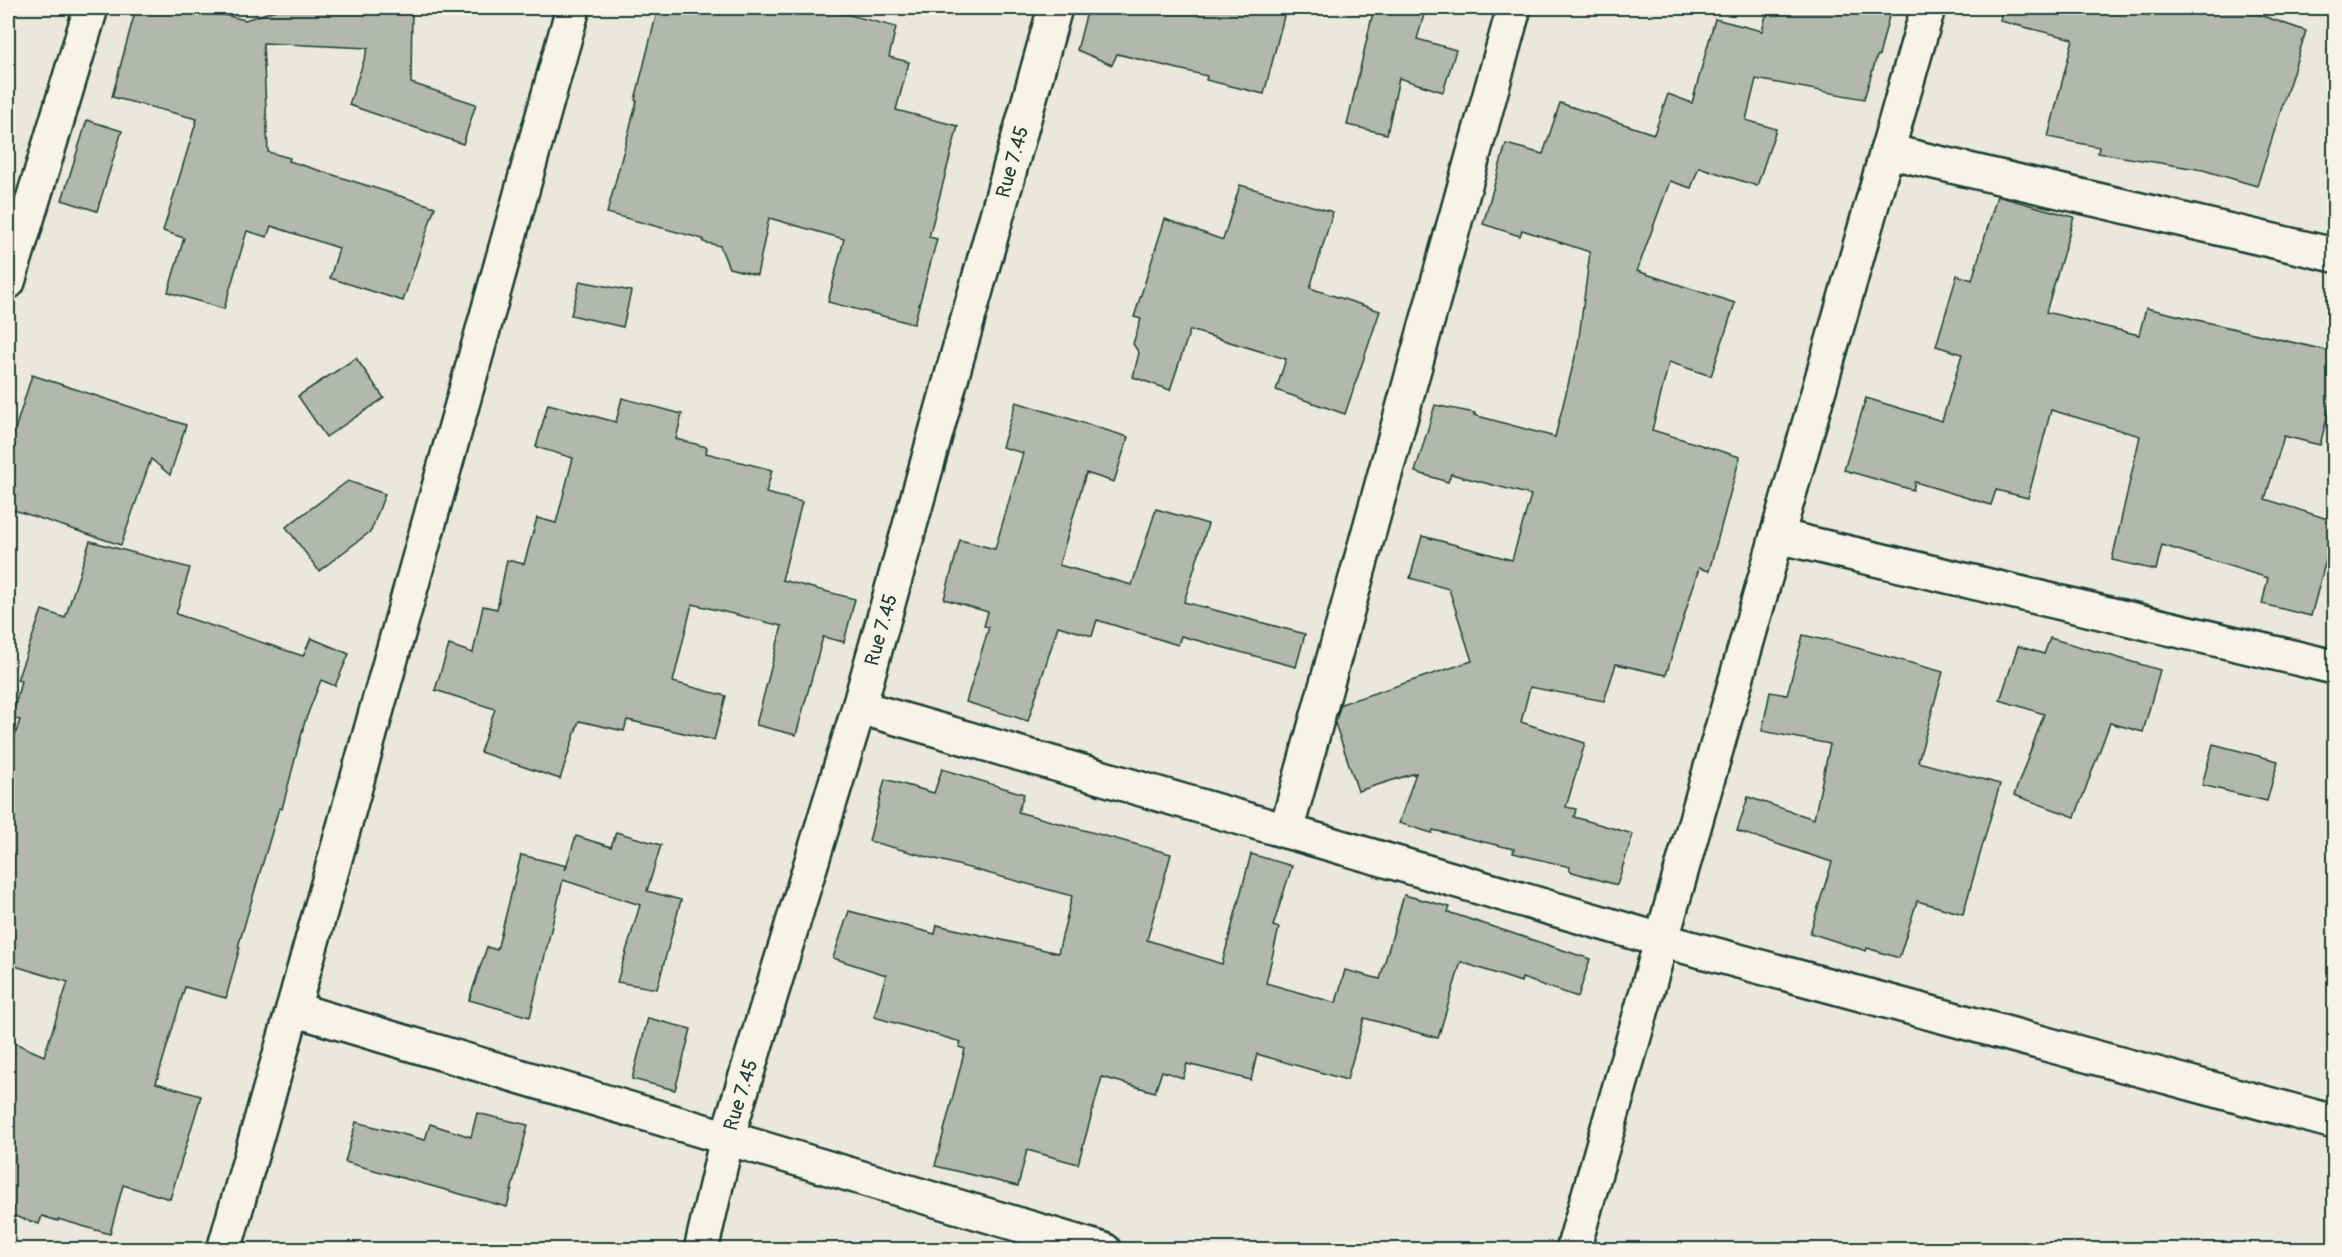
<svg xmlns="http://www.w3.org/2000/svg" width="2342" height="1257" viewBox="0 0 2342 1257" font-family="Pangolin,sans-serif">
	<rect width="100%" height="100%" fill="#eae8dd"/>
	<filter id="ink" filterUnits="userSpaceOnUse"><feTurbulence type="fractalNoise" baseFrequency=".0167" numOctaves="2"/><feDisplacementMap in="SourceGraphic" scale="12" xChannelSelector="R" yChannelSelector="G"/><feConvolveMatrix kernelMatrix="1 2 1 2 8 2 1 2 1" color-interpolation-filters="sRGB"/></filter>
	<g filter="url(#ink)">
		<g fill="#b2b8ae" stroke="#1f3d34" stroke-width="1.5">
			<path d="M136 8H196L245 20 282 8H412L411 83 476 104 463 144 349 105 368 48 263 43 268 152 290 158 289 161 435 207 403 301 330 278 339 248 271 226 267 237 247 231 224 309 168 292 184 238 163 231 197 119 112 97Z"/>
			<path d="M658 8H823L896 27 889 57 909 62 896 110 958 126 929 237 937 239 914 324 828 302 844 239 769 218 757 275 729 268 720 246 703 242V239L607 213 637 101 635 100Z"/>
			<path d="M1088 8H1266L1285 12 1264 94 1206 80 1207 76 1117 54 1112 65 1077 50Z"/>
			<path d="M1374 8H1426L1417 39 1456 50 1443 92 1399 78 1387 134 1347 125Z"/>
			<path d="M1768 8H1891L1879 56H1877L1864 99 1756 79 1746 120 1776 129 1757 186 1699 167 1691 188 1670 181 1637 271 1735 303 1711 376 1669 362 1652 430 1740 457 1709 571 1699 568 1666 675 1616 664 1604 701 1530 687 1521 722 1585 743 1566 807 1576 809 1574 817 1633 834 1617 885 1569 871 1570 867 1513 853 1514 849 1433 830 1432 833 1399 823 1416 773 1358 791 1335 723 1341 704 1472 661 1449 589 1410 578 1422 536 1512 560 1531 495 1451 474 1448 482 1415 472 1435 405 1475 413 1474 415 1555 437 1578 345 1590 252 1522 230 1520 236 1483 224 1506 144 1543 154 1560 103 1654 134 1668 94 1692 103 1715 19 1762 31Z"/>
			<path d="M2002 8H2240L2306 31 2257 186 2203 170 2098 153 2099 147 2048 137 2073 39 2000 21Z"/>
			<path d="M87 120 122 131 97 211 62 200Z"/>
			<path d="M1240 185 1333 212 1310 288 1380 311 1345 414 1276 390 1286 359 1190 330 1170 390 1133 377 1139 353 1133 344 1141 319 1134 317 1165 219 1223 240Z"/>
			<path d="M1997 196 2074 217 2046 312 2139 335 2146 308 2334 352V390L2320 445 2284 436 2265 499 2334 521V530L2311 616 2262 604 2268 578 2162 545 2156 570 2112 560 2140 436 2051 410 2028 498 1996 490 1991 505 1915 482 1913 490 1844 470 1866 398 1942 421 1962 354 1936 346 1957 275 1972 280Z"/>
			<path d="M580 281 631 291 623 327 571 315Z"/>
			<path d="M356 358 384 398 326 437 298 396Z"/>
			<path d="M32 375 186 425 170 475 151 459 121 545 8 508V452Z"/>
			<path d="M622 398 682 414 676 439 707 447 706 453 772 470 766 493 802 502 782 580 855 599 844 642 823 637 796 735 756 725 782 626 692 604 673 682 726 696 714 740 627 720 624 731 579 721 560 779 480 752 495 709 435 690 449 645 473 653 483 606 497 609 507 560 524 564 537 518 556 523 573 458 536 447 548 404 616 422Z"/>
			<path d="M1016 402 1128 437 1114 482 1086 473 1059 565 1132 585 1156 509 1208 524 1184 602 1305 634 1296 667 1181 636 1178 645 1097 620 1092 636 1058 626 1028 721 966 702 989 627 984 626 988 612 944 599 960 540 995 549 1023 453 1002 447Z"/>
			<path d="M348 481 385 494 371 531 319 571 286 527Z"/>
			<path d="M90 541 190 568 176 614 303 656 311 638 349 654 335 686 321 680 305 721 282 809 279 808 238 947H240L226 998 185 987 156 1083 201 1096 170 1199 123 1185 110 1234 58 1219V1221L42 1216 39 1224 8 1214V1040L44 1056 68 982 8 964V757L20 720 12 718 21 681 17 680 42 610 65 618Z"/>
			<path d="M1803 635 1824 640 1825 639 1943 672 1918 762 2000 784 1963 914 1917 901 1899 958 1867 948 1866 951 1810 933 1832 862 1737 831 1748 797 1814 819 1830 744 1762 731 1770 692 1787 695Z"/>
			<path d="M2050 638 2160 670 2143 732 2110 723 2075 817 2014 795 2044 714 2000 700 2018 646 2044 654Z"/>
			<path d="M2213 744 2278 761 2267 801 2202 785Z"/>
			<path d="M942 769 1024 794 1018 812 1171 854 1147 940 1222 964 1251 854 1292 866 1273 926 1279 928 1266 983 1336 1003 1345 970 1380 979 1404 895 1450 907 1448 912 1590 959 1578 997 1522 978 1521 982 1461 962 1438 1038 1364 1018 1347 1080 1257 1054 1251 1080 1187 1064 1183 1078 1162 1071 1155 1092 1102 1077 1078 1164 1027 1150 1018 1186 935 1166 965 1049 959 1047 961 1042 874 1017 886 975 833 958 849 911 935 934 937 925 1058 953 1072 896 869 841 885 779 934 793Z"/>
			<path d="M616 832 661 845 647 891 681 900 657 989 617 982 640 905 563 880 530 1017 469 1000 487 947 497 950 521 855 567 866 565 870 576 836 611 847Z"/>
			<path d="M648 1018 691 1029 675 1090 632 1079Z"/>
			<path d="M477 1113 528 1125 507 1207 345 1162 356 1122 425 1140 430 1124 471 1137Z"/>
		</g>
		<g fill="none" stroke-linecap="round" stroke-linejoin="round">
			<defs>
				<g id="street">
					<path d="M1887 151 2334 255"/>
					<path d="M8 282 91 8"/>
					<path d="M1777 536 2334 667"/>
					<path d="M859 707 1661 940 2334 1122"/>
					<path d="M1286 831 1514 8"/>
					<path d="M293 1009 1104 1250"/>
					<path d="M224 1250 293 1009 573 8"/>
					<path id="s1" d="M701 1250 727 1138 859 707 1055 8"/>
					<path d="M1573 1250 1928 8"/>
				</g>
			</defs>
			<use href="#street" stroke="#1f3d34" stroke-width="38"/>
			<use href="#street" stroke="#f7f3e8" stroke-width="33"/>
		</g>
	</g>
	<g text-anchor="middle" stroke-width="4.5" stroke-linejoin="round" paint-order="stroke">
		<g font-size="20" fill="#1f3d34" stroke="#f7f3e8">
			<text dy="7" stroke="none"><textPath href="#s1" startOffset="1132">Rue 7.45</textPath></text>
			<text dy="7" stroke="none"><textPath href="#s1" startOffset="646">Rue 7.45</textPath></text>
			<text dy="7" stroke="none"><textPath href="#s1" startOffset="160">Rue 7.45</textPath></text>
		</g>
	</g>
	<rect width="2342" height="1257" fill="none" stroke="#f7f3e8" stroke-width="30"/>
	<rect x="15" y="15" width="2312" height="1227" fill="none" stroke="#1f3d34" stroke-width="2" filter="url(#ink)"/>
</svg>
